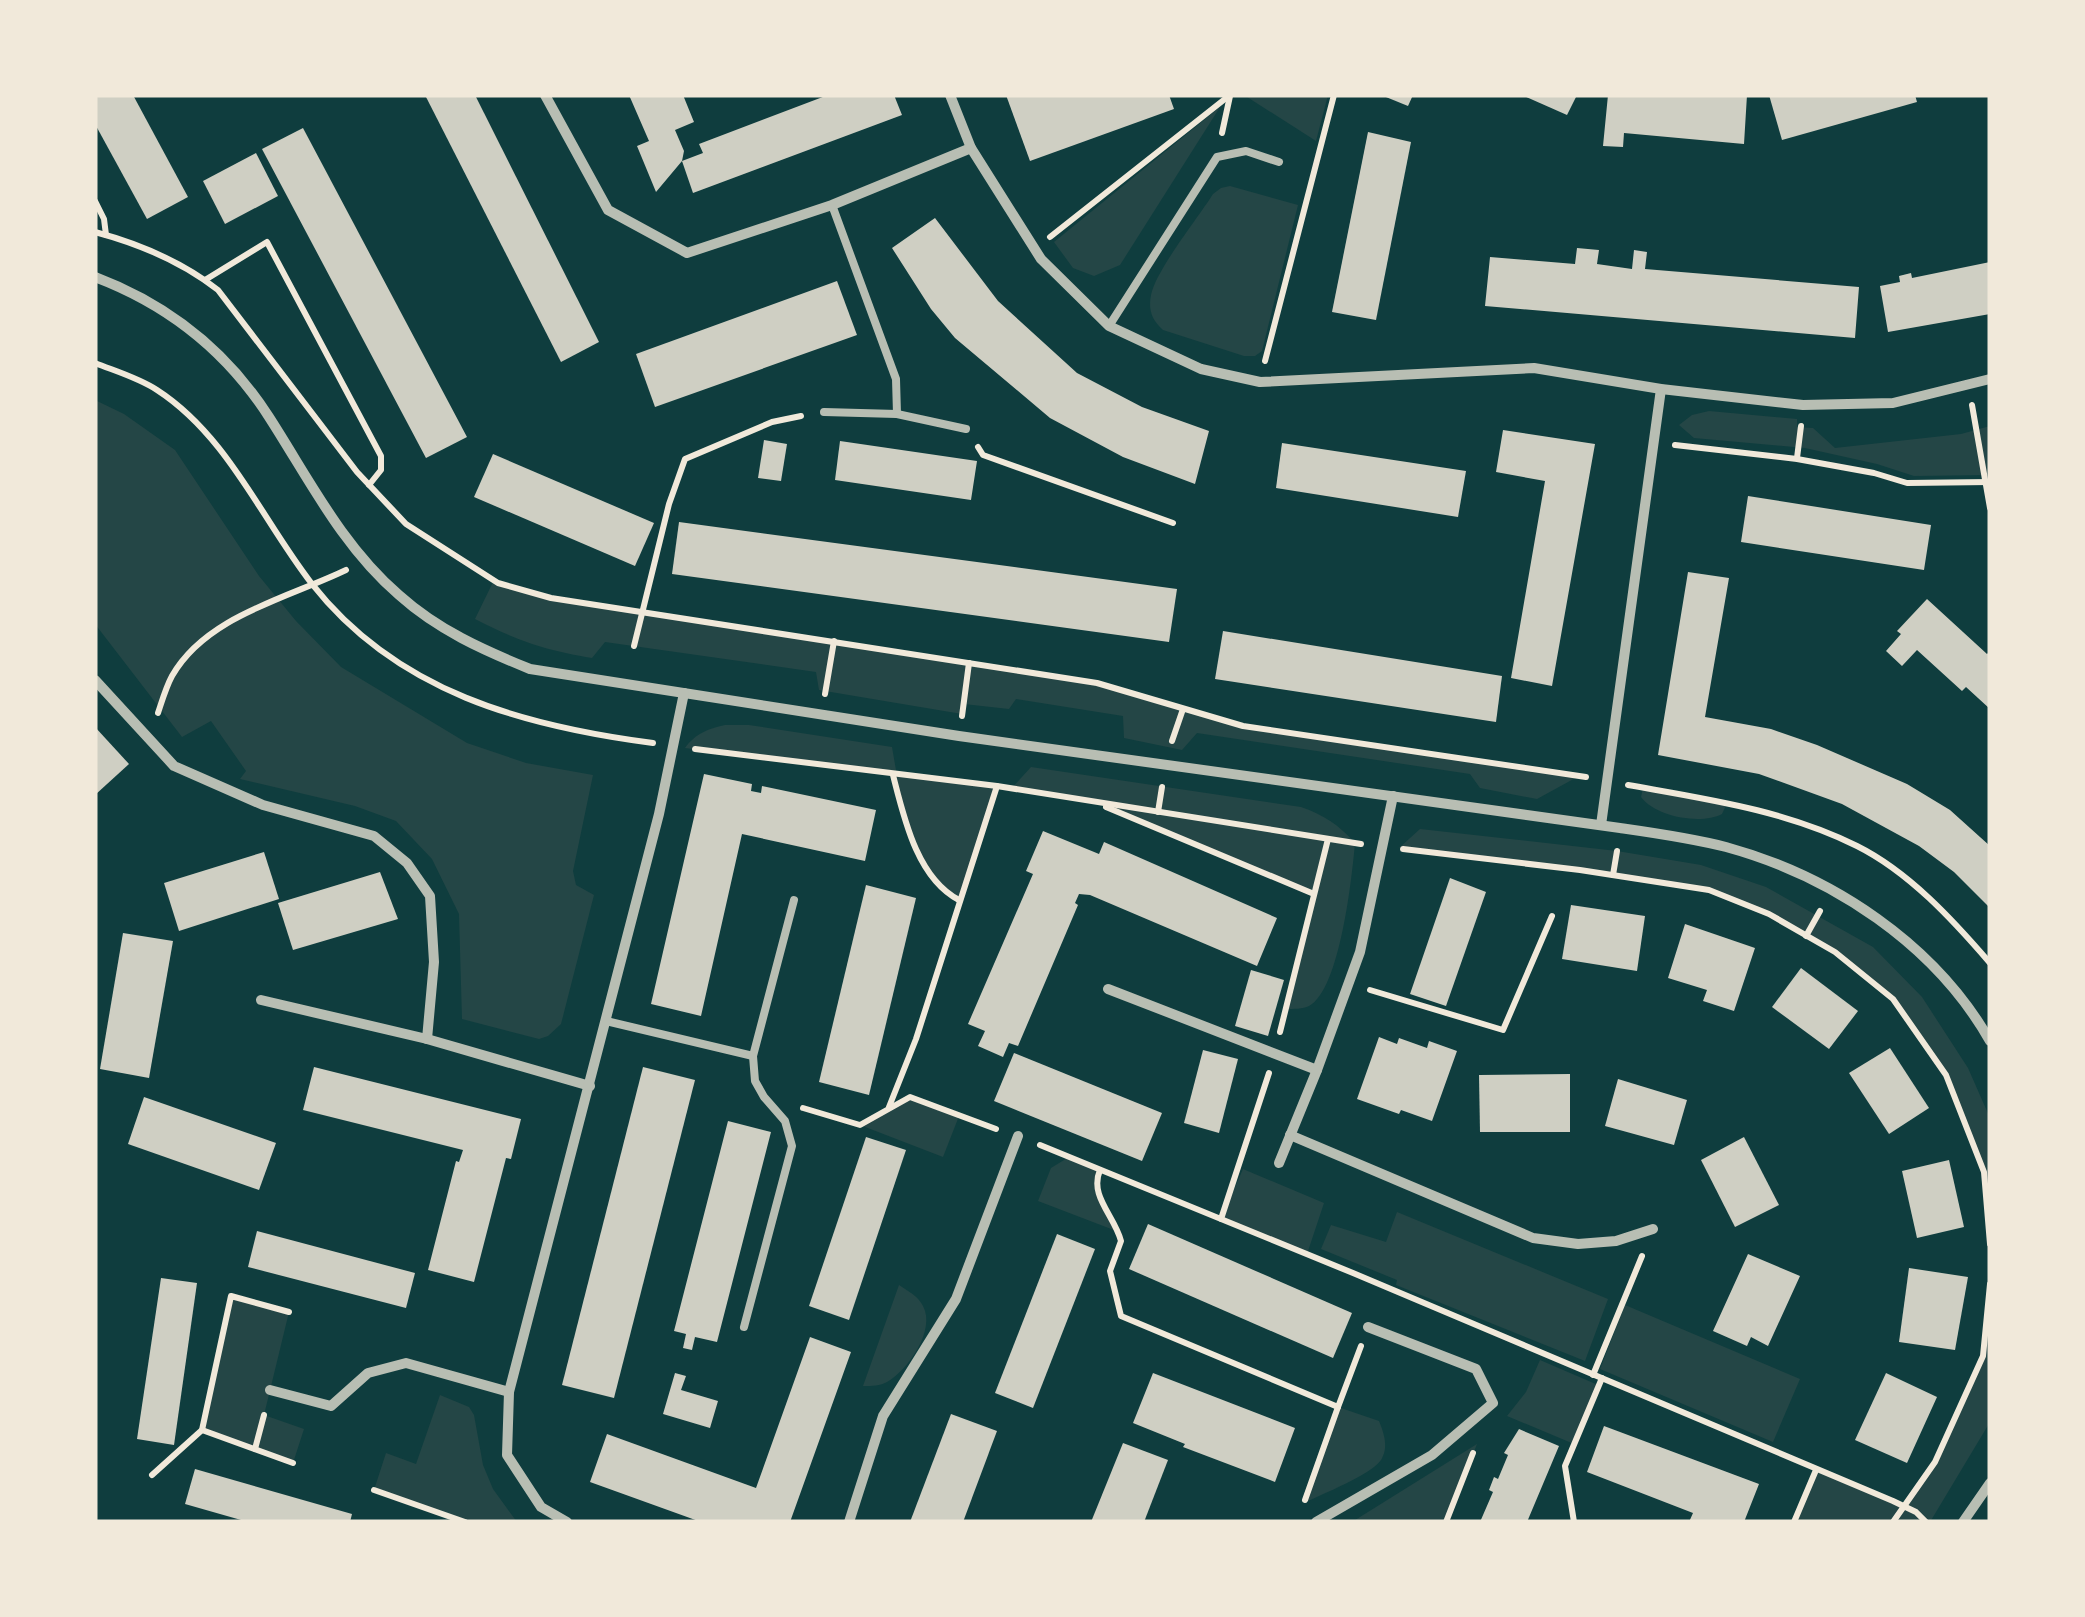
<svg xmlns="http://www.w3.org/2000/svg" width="2085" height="1617" viewBox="0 0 2085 1617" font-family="Rubik,sans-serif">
	<rect width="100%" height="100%" fill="#0f3d3e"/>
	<g fill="#244646">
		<path d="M1244 95H1328L1316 141Z"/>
		<path d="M1220 107 1120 265 1094 276 1073 268 1054 242Z"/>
		<path d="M1230 186 1298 205 1262 351 1255 356H1244L1163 330C1152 320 1148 310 1151 295 1156 270 1198 218 1213 194L1221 188Z"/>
		<path d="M95 400 124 414 175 450 259 576 296 621 341 667 467 743 526 763 593 775 573 871 576 885 594 895 561 1024 548 1036 539 1039 462 1019 459 914 432 859 396 821 355 806 240 779 246 771 211 721 182 737 95 624Z"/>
		<path d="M1709 411 1797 419V427L1813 428 1835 448 1961 434 1990 426V475L1914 476 1877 464 1805 448 1694 438 1679 425 1692 415Z"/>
		<path d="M494 580 551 598 1097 683 1243 726 1579 776 1537 799 1480 788 1470 774 1197 733 1182 750 1124 738 1123 716 1016 699 1009 709 964 704 962 714 819 690 816 672 605 642 592 658C544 650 518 641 475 619Z"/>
		<path d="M725 725H749L892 747 897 776 997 786 959 900 935 882 908 828 893 775 685 748C696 733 708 729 725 725Z"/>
		<path d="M1031 767 1301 807C1324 815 1339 825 1355 843 1352 877 1340 990 1309 1006 1303 1009 1293 1009 1286 1009L1314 894 1096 802 1011 789Z"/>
		<path d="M1643 788 1727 803 1722 814C1701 825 1656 817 1641 797Z"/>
		<path d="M1420 829 1617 851 1701 865 1766 887 1873 947 1922 997 1968 1068 1990 1118V1244L1984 1172 1946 1075 1893 999 1835 952 1769 914 1709 890 1596 872 1399 848Z"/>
		<path d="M910 1097 959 1116 943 1157 860 1125Z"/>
		<path d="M1069 1157 1100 1170 1094 1182 1119 1232 1038 1201 1051 1168Z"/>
		<path d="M1243 1169 1324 1203 1307 1254 1221 1219Z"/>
		<path d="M1397 1212 1608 1299 1585 1361 1396 1285 1397 1280 1321 1249 1331 1225 1386 1242Z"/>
		<path d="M1990 1284V1422L1930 1522H1794L1816 1470 1905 1507 1935 1462 1983 1356Z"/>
		<path d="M899 1285C908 1291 918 1296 923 1306 936 1330 908 1370 887 1382 880 1386 872 1386 863 1386Z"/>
		<path d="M231 1296 289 1312 264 1415 304 1429 293 1463 202 1430Z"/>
		<path d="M1625 1305 1800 1379 1773 1442 1600 1369Z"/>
		<path d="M1540 1360 1598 1385 1574 1444 1507 1416 1526 1392Z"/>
		<path d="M440 1395 469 1407 474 1415 483 1465 493 1489 517 1522H465L374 1490 386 1453 416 1464Z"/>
		<path d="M1338 1407 1379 1421C1384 1433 1389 1448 1381 1460 1371 1475 1322 1494 1304 1503Z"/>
		<path d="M1477 1444 1446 1522H1352Z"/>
	</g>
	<g fill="#cfcfc3">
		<path d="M95 95H133L188 197 147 219 95 124Z"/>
		<path d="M425 95H475L599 342 561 362Z"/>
		<path d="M629 95H683L694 122 675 130 684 151 682 161 703 153 699 144 828 95H894L902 115 693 193 682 161 656 192 637 146 649 141Z"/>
		<path d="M1006 95H1169L1174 109 1030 161Z"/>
		<path d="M1381 95H1413L1408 106Z"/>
		<path d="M1522 95H1577L1567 115Z"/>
		<path d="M1608 95H1747L1744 144 1624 133 1623 147 1603 146Z"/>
		<path d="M1769 95H1915L1917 102 1782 140Z"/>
		<path d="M303 128 467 437 426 458 262 149Z"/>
		<path d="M1368 132 1411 142 1376 320 1332 312Z"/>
		<path d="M256 153 278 196 225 224 203 181Z"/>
		<path d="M935 218 998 301 1077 373 1142 407 1209 431 1195 484 1123 457 1050 418 955 338 931 309 892 248Z"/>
		<path d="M1577 248 1599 250 1597 264 1632 269 1634 250 1647 252 1645 269 1859 287 1855 338 1485 306 1490 257 1575 264Z"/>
		<path d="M1990 262V314L1888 332 1880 286 1900 282 1899 276 1911 273 1912 278Z"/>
		<path d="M837 281 857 335 655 407 636 354Z"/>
		<path d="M1503 430 1595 444 1552 686 1511 678 1545 481 1496 472Z"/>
		<path d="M764 440 787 444 781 481 758 478Z"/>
		<path d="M840 441 977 461 971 500 835 480Z"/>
		<path d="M1282 443 1466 471 1458 517 1276 488Z"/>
		<path d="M493 454 654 523 635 566 474 497Z"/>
		<path d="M1748 496 1931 525 1924 570 1741 542Z"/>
		<path d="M679 522 1177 589 1169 642 672 574Z"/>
		<path d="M1688 572 1729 578 1705 717 1771 729 1817 745 1907 784 1950 810 1990 846V908L1954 872 1919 846 1842 804 1759 774 1658 755Z"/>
		<path d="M1927 599 1987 654 1990 651V709L1966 687 1962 691 1917 650 1902 666 1886 651 1901 634 1897 631Z"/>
		<path d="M1223 631 1502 676 1496 722 1215 679Z"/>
		<path d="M95 727 129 764 95 795Z"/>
		<path d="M704 774 752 784 751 791 761 793 762 786 876 810 865 861 742 834 701 1016 651 1004Z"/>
		<path d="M1043 831 1099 854 1104 842 1277 918 1257 966 1090 895 1079 894 1075 903 1078 905 1018 1046 1009 1043 1003 1057 978 1046 985 1031 968 1024 1033 874 1026 871Z"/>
		<path d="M264 852 279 899 179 931 164 883Z"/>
		<path d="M380 872 398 919 293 950 278 903Z"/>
		<path d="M1450 878 1486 892 1446 1006 1410 994Z"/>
		<path d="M866 885 916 898 869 1095 819 1082Z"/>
		<path d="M1571 905 1645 916 1637 971 1562 959Z"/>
		<path d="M1685 924 1755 948 1734 1011 1703 1001 1707 990 1668 978Z"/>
		<path d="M123 933 173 941 149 1078 100 1069Z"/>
		<path d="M1801 968 1858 1011 1829 1049 1772 1007Z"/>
		<path d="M1251 970 1284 980 1268 1036 1235 1026Z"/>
		<path d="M1379 1037 1397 1044 1399 1038 1427 1048 1429 1041 1457 1051 1432 1121 1401 1110 1399 1114 1357 1099Z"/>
		<path d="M1890 1048 1929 1108 1889 1134 1849 1073Z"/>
		<path d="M1203 1050 1238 1059 1219 1133 1184 1123Z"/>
		<path d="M1014 1053 1162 1113 1142 1161 994 1101Z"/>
		<path d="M314 1067 521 1119 511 1159 506 1158 474 1282 428 1270 456 1161 459 1162 463 1150 303 1110Z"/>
		<path d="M643 1067 695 1080 614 1398 562 1385Z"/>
		<path d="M1570 1074V1132H1480L1479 1075Z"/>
		<path d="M1618 1079 1687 1100 1674 1145 1605 1126Z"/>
		<path d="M144 1097 276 1143 259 1190 128 1144Z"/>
		<path d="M728 1121 771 1132 717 1342 695 1337 692 1350 683 1348 686 1334 674 1331Z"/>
		<path d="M866 1137 906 1150 849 1320 809 1306Z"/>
		<path d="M1744 1137 1779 1205 1735 1227 1701 1160Z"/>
		<path d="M1949 1160 1964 1227 1917 1238 1902 1171Z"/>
		<path d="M1148 1224 1352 1313 1333 1358 1129 1269Z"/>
		<path d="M257 1231 415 1273 406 1308 248 1267Z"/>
		<path d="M1057 1234 1095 1249 1033 1408 995 1393Z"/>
		<path d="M1748 1254 1800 1276 1768 1346 1751 1337 1747 1346 1713 1331Z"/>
		<path d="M1909 1268 1968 1277 1955 1350 1899 1342Z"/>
		<path d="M161 1278 197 1283 174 1445 137 1439Z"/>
		<path d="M810 1337 851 1352 790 1522H701L590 1482 607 1434 756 1488Z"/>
		<path d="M675 1373 686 1376 681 1390 718 1401 710 1428 663 1414Z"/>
		<path d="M1153 1373 1295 1428 1275 1482 1183 1447 1185 1444 1133 1423Z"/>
		<path d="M1886 1373 1937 1397 1907 1463 1855 1440Z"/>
		<path d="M951 1414 997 1431 963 1522H910Z"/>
		<path d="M1604 1426 1759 1484 1744 1522H1689L1693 1513 1587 1472Z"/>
		<path d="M1519 1429 1559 1446 1527 1522H1480L1493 1492 1489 1490 1494 1477 1498 1479 1508 1455 1504 1453Z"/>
		<path d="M1123 1443 1168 1460 1144 1522H1091Z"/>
		<path d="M195 1469 352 1514 350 1522H248L185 1504Z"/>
	</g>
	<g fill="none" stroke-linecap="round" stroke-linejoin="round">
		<g stroke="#f1e9da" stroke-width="6">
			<path d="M1222 133 1230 96"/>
			<path d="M95 201 104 219 106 235"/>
			<path d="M95 232C140 244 181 261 218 290L357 472 406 524 498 583 551 598 1097 683 1243 726 1586 777"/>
			<path d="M1050 237 1230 95"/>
			<path d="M205 280 267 242 381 456V470L369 485"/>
			<path d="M1265 361 1334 95"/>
			<path d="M95 363C115 371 139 378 157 390 228 436 262 520 312 584 397 692 523 726 653 743"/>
			<path d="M1972 405 1990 508"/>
			<path d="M1675 445 1797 459 1874 473 1907 483 1990 482"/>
			<path d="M978 447 983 455 1173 523"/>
			<path d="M1797 458 1801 426"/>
			<path d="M634 646 669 504 685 459 772 422 801 416"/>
			<path d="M825 694 834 641"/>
			<path d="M158 713C162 701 166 687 172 676 206 616 288 598 346 570"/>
			<path d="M962 716 969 663"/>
			<path d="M1172 741 1183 709"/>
			<path d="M695 749 997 786 1361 844"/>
			<path d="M893 775C904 818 917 878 959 900"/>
			<path d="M1628 785C1706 799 1785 810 1857 846 1909 872 1953 920 1990 963"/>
			<path d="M1106 807 1314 894"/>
			<path d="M1158 812 1162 787"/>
			<path d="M1403 849 1580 870 1709 890 1769 914 1835 952 1893 999 1946 1075 1984 1172 1990 1244"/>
			<path d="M1613 875 1617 851"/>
			<path d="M1806 936 1820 911"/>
			<path d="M1370 990 1503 1030 1552 916"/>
			<path d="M1280 1032 1328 839"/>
			<path d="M889 1107 916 1039 997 786"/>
			<path d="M803 1108 860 1125 910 1097 996 1129"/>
			<path d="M1040 1145 1353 1273 1893 1501 1916 1512 1926 1522"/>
			<path d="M1100 1170C1089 1196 1114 1215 1121 1241L1110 1271 1121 1316 1338 1407 1361 1346"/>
			<path d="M1221 1219 1269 1073"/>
			<path d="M1593 1375 1642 1256"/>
			<path d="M202 1430 293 1463"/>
			<path d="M255 1449 264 1415"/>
			<path d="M152 1475 202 1430 231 1296 289 1312"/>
			<path d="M374 1490 465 1522"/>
			<path d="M1305 1500 1338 1407"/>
			<path d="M1446 1522 1473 1453"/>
			<path d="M1574 1522 1565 1466 1602 1378"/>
			<path d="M1794 1522 1816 1470"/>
			<path d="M1893 1522 1935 1462 1983 1356 1990 1284"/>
		</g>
		<g stroke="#b8beb3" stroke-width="8">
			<path d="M832 205 896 379 897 414"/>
			<path d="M1109 326 1217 157 1246 151 1279 162"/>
			<path d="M824 412 897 414 966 429"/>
			<path d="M606 1021 753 1056"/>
			<path d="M744 1327 792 1146 785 1121 764 1097 755 1081 753 1056 794 900"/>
		</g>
		<g stroke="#b8beb3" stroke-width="10">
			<path d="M545 95 608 210 687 253 832 205 971 148"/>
			<path d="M950 95 971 148 1041 259 1109 326 1201 369 1260 382 1534 368 1661 389 1803 405 1893 403 1990 379"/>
			<path d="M95 277C169 305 226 350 269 417 309 479 342 546 399 595 438 630 483 650 530 669L959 736 1620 828C1655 833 1691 838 1726 847 1832 876 1935 944 1990 1041"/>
			<path d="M95 680 174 766 263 805 374 836 407 863 430 896 434 962 427 1039"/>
			<path d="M1601 825 1661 389"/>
			<path d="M1108 989 1317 1070 1360 952 1393 796"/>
			<path d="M261 1000 427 1039 590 1086"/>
			<path d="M1290 1135 1533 1238 1578 1244 1616 1241 1653 1229"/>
			<path d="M1279 1163 1317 1070"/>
			<path d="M270 1390 331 1406 368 1373 406 1363 509 1392"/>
			<path d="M567 1522 541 1507 507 1455 509 1392 659 814 684 693"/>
			<path d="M849 1522 883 1416 956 1299 1018 1136"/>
			<path d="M1316 1522 1432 1455 1493 1403 1476 1369 1368 1327"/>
			<path d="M1963 1522 1990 1483"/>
		</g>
	</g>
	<rect width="2085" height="1617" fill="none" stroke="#f1e9da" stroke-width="195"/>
</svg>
